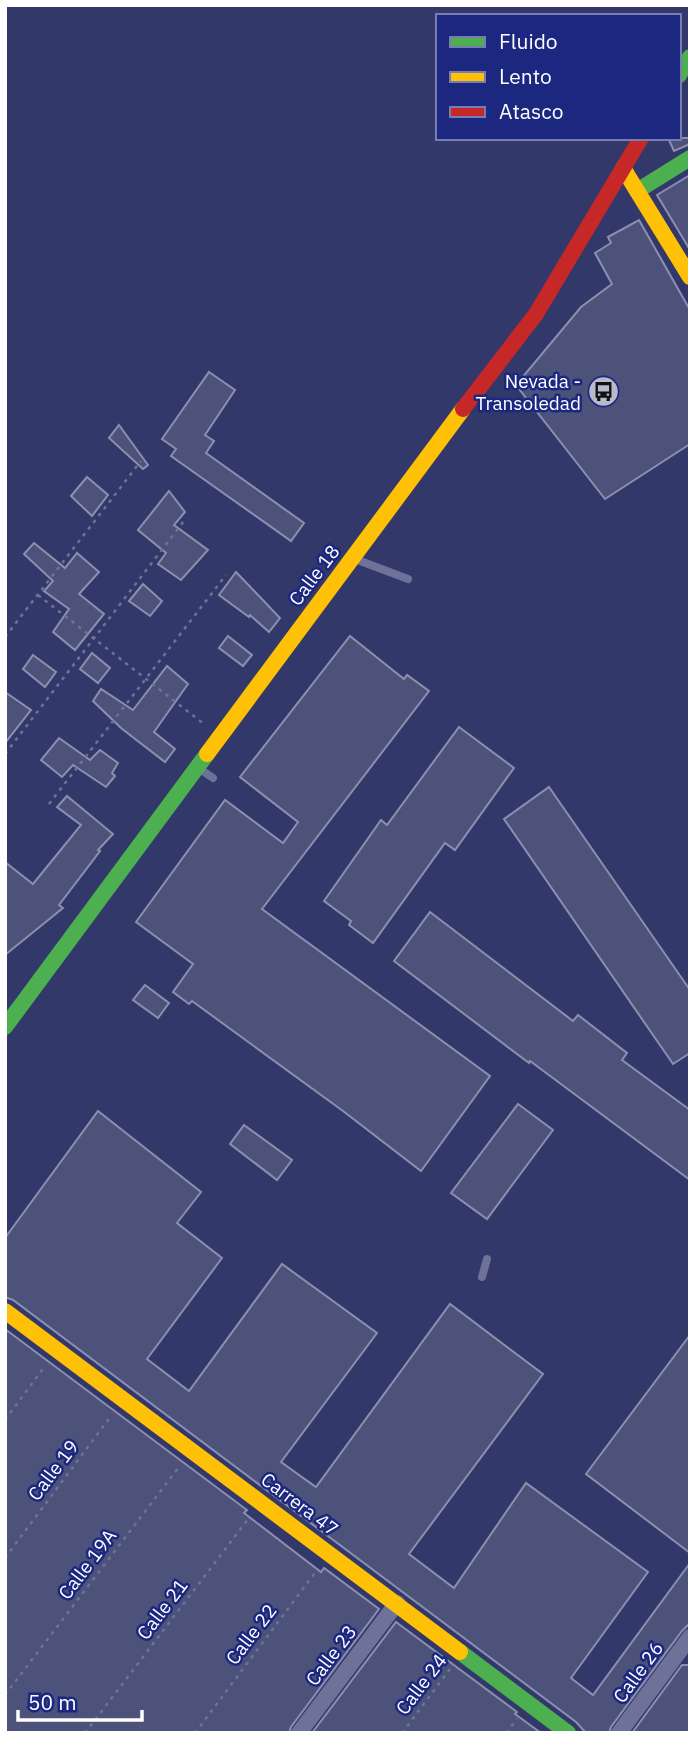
<svg xmlns="http://www.w3.org/2000/svg" width="695" height="1738" viewBox="0 0 695 1738" font-family="'IBM Plex Sans',sans-serif">
	<rect width="100%" height="100%" fill="#33386a"/>
	<g fill="#4d527a" stroke="#8c8faf" stroke-width="2">
		<path d="M668 138H690V144L674 151Z"/>
		<path d="M690 175V250L657 195Z"/>
		<path d="M639 220 690 310V444L605 499 516 385 581 307 612 284 595 253 611 243 608 237Z"/>
		<path d="M209 372 235 390 205 435 214 441 206 453 304 523 291 541 171 456 176 449 162 439Z"/>
		<path d="M119 425 148 465 143 469 109 438Z"/>
		<path d="M87 477 108 495 92 516 71 496Z"/>
		<path d="M169 491 185 512 174 525 208 550 181 580 158 564 166 553 138 530Z"/>
		<path d="M34 543 65 568 77 553 99 572 79 594 104 614 75 650 53 632 69 609 44 591 53 581 24 554Z"/>
		<path d="M236 572 280 618 269 632 250 615 249 617 219 595Z"/>
		<path d="M143 584 162 601 150 616 129 601Z"/>
		<path d="M228 636 252 655 243 666 219 648Z"/>
		<path d="M350 636 404 679 407 675 429 691 262 909 490 1076 421 1171 343 1111 192 1001 189 1004 173 992 193 964 136 922 225 800 283 843 298 822 240 777Z"/>
		<path d="M92 653 110 668 98 683 80 669Z"/>
		<path d="M33 655 56 672 45 687 23 669Z"/>
		<path d="M167 666 188 684 154 732 175 749 165 762 121 728 93 701 101 689 133 710Z"/>
		<path d="M5 692 31 710 5 743Z"/>
		<path d="M459 727 514 768 455 850 445 843 373 943 349 925 351 921 324 901 381 820 387 825Z"/>
		<path d="M59 738 90 760 100 750 118 763 112 773 115 776 106 787 73 765 62 777 41 760Z"/>
		<path d="M549 787 690 990V1053L673 1064 504 819Z"/>
		<path d="M67 796 113 834 98 850 100 851 59 905 63 908 5 955V862L33 884 81 825 57 807Z"/>
		<path d="M430 912 573 1021 578 1015 627 1053 622 1060 690 1110V1180L530 1061 529 1063 394 961Z"/>
		<path d="M145 985 169 1003 158 1018 133 1000Z"/>
		<path d="M518 1104 553 1130 487 1219 451 1193Z"/>
		<path d="M98 1111 201 1192 177 1223 222 1258 147 1359 189 1391 282 1264 377 1333 281 1462 316 1487 450 1304 543 1374 409 1554 454 1588 526 1483 648 1572 571 1678 593 1695 690 1563V1623L682 1631 611 1727 609 1733H586L576 1722 13 1300 5 1297V1238Z"/>
		<path d="M244 1125 292 1160 277 1180 230 1144Z"/>
		<path d="M5 1329 247 1510 244 1513 321 1572 324 1568 379 1609 291 1727 289 1733H5Z"/>
		<path d="M690 1335V1553L586 1474Z"/>
		<path d="M396 1622 517 1712 515 1714 541 1733H312Z"/>
		<path d="M682 1665H690V1733H632Z"/>
	</g>
	<g fill="none" stroke-linecap="round" stroke-linejoin="round">
		<g stroke="#6e7298" stroke-width="2.5" stroke-dasharray="3.5 5" stroke-linecap="butt">
			<path d="M38 595 204 724"/>
			<path d="M5 637 141 461"/>
			<path d="M5 754 184 521"/>
			<path d="M49 804 226 575"/>
			<path d="M5 1420 45 1366"/>
			<path d="M5 1558 111 1416"/>
			<path d="M5 1695 179 1467"/>
			<path d="M85 1733 249 1518"/>
			<path d="M195 1733 317 1570"/>
			<path d="M402 1733 450 1669"/>
			<path d="M506 1733 517 1719"/>
		</g>
		<g stroke="#6e7298" stroke-width="8">
			<path d="M355 559 408 579"/>
			<path d="M200 769 213 778"/>
			<path d="M482 1277 487 1259"/>
		</g>
		<g stroke="#6e7298" stroke-width="16">
			<path d="M299 1733 397 1603"/>
			<path d="M619 1733 690 1637"/>
		</g>
		<g stroke="#4caf50" stroke-width="16">
			<path d="M679 75 690 57"/>
			<path d="M637 191 690 158"/>
			<path d="M5 1027 207 754"/>
			<path d="M460 1652 568 1733"/>
		</g>
		<g stroke="#ffc107" stroke-width="16">
			<path d="M623 168 690 277"/>
			<path d="M207 754 463 409"/>
			<path d="M5 1311 460 1652"/>
		</g>
		<path stroke="#c62828" stroke-width="16" d="M463 409 536 314 641 138"/>
	</g>
	<defs>
		<symbol id="bus-disc" viewBox="-11 -11 22 22"><circle r="9.5" fill="#b8b9cb" stroke="#1c2780"/><path d="M-5-6H5V4H4V6H2V4H-2V6H-4V4H-5ZM-3.5-4V0h7V-4ZM-3.5 1.2v1.5H-2V1.2ZM2 1.2v1.5H3.5V1.2Z" fill="#111"/></symbol>
	</defs>
	<g fill-rule="evenodd">
		<use href="#bus-disc" x="586" y="374" width="35" height="35"/>
	</g>
	<g text-anchor="middle" stroke-width="5" stroke-linejoin="round" paint-order="stroke">
		<g font-size="19" fill="#fff" stroke="#1c2780" text-anchor="end">
			<text x="581" y="388">Nevada -<tspan x="581" dy="22">Transoledad</tspan></text>
		</g>
		<g font-size="19" fill="#fff" stroke="#1c2780">
			<text transform="translate(314 575) rotate(-53)" y="7">Calle 18</text>
			<text transform="translate(53 1470) rotate(-53)" y="7">Calle 19</text>
			<text transform="translate(300 1504) rotate(37)" y="7">Carrera 47</text>
			<text transform="translate(87 1564) rotate(-53)" y="7">Calle 19A</text>
			<text transform="translate(162 1609) rotate(-53)" y="7">Calle 21</text>
			<text transform="translate(251 1634) rotate(-53)" y="7">Calle 22</text>
			<text transform="translate(331 1655) rotate(-53)" y="7">Calle 23</text>
			<text transform="translate(638 1672) rotate(-54)" y="7">Calle 26</text>
			<text transform="translate(421 1684) rotate(-53)" y="7">Calle 24</text>
		</g>
	</g>
	<rect width="695" height="1738" fill="none" stroke="#ffffff" stroke-width="14"/>
	<rect x="436" y="14" width="245" height="126" fill="#1c2780" stroke="#777db3" stroke-width="2"/>
	<rect x="450" y="37" width="35" height="10" fill="#4caf50" stroke="#777db3" stroke-width="2"/>
	<text x="499" y="49" font-size="21" fill="#ffffff">Fluido</text>
	<rect x="450" y="72" width="35" height="10" fill="#ffc107" stroke="#777db3" stroke-width="2"/>
	<text x="499" y="84" font-size="21" fill="#ffffff">Lento</text>
	<rect x="450" y="107" width="35" height="10" fill="#c62828" stroke="#777db3" stroke-width="2"/>
	<text x="499" y="119" font-size="21" fill="#ffffff">Atasco</text>
	<path d="M18 1710v10h124v-10" fill="none" stroke="#ffffff" stroke-width="3.5"/>
	<text x="28" y="1710" font-size="21" fill="#ffffff" stroke="#1c2780" stroke-width="5" paint-order="stroke">50 m</text>
</svg>
